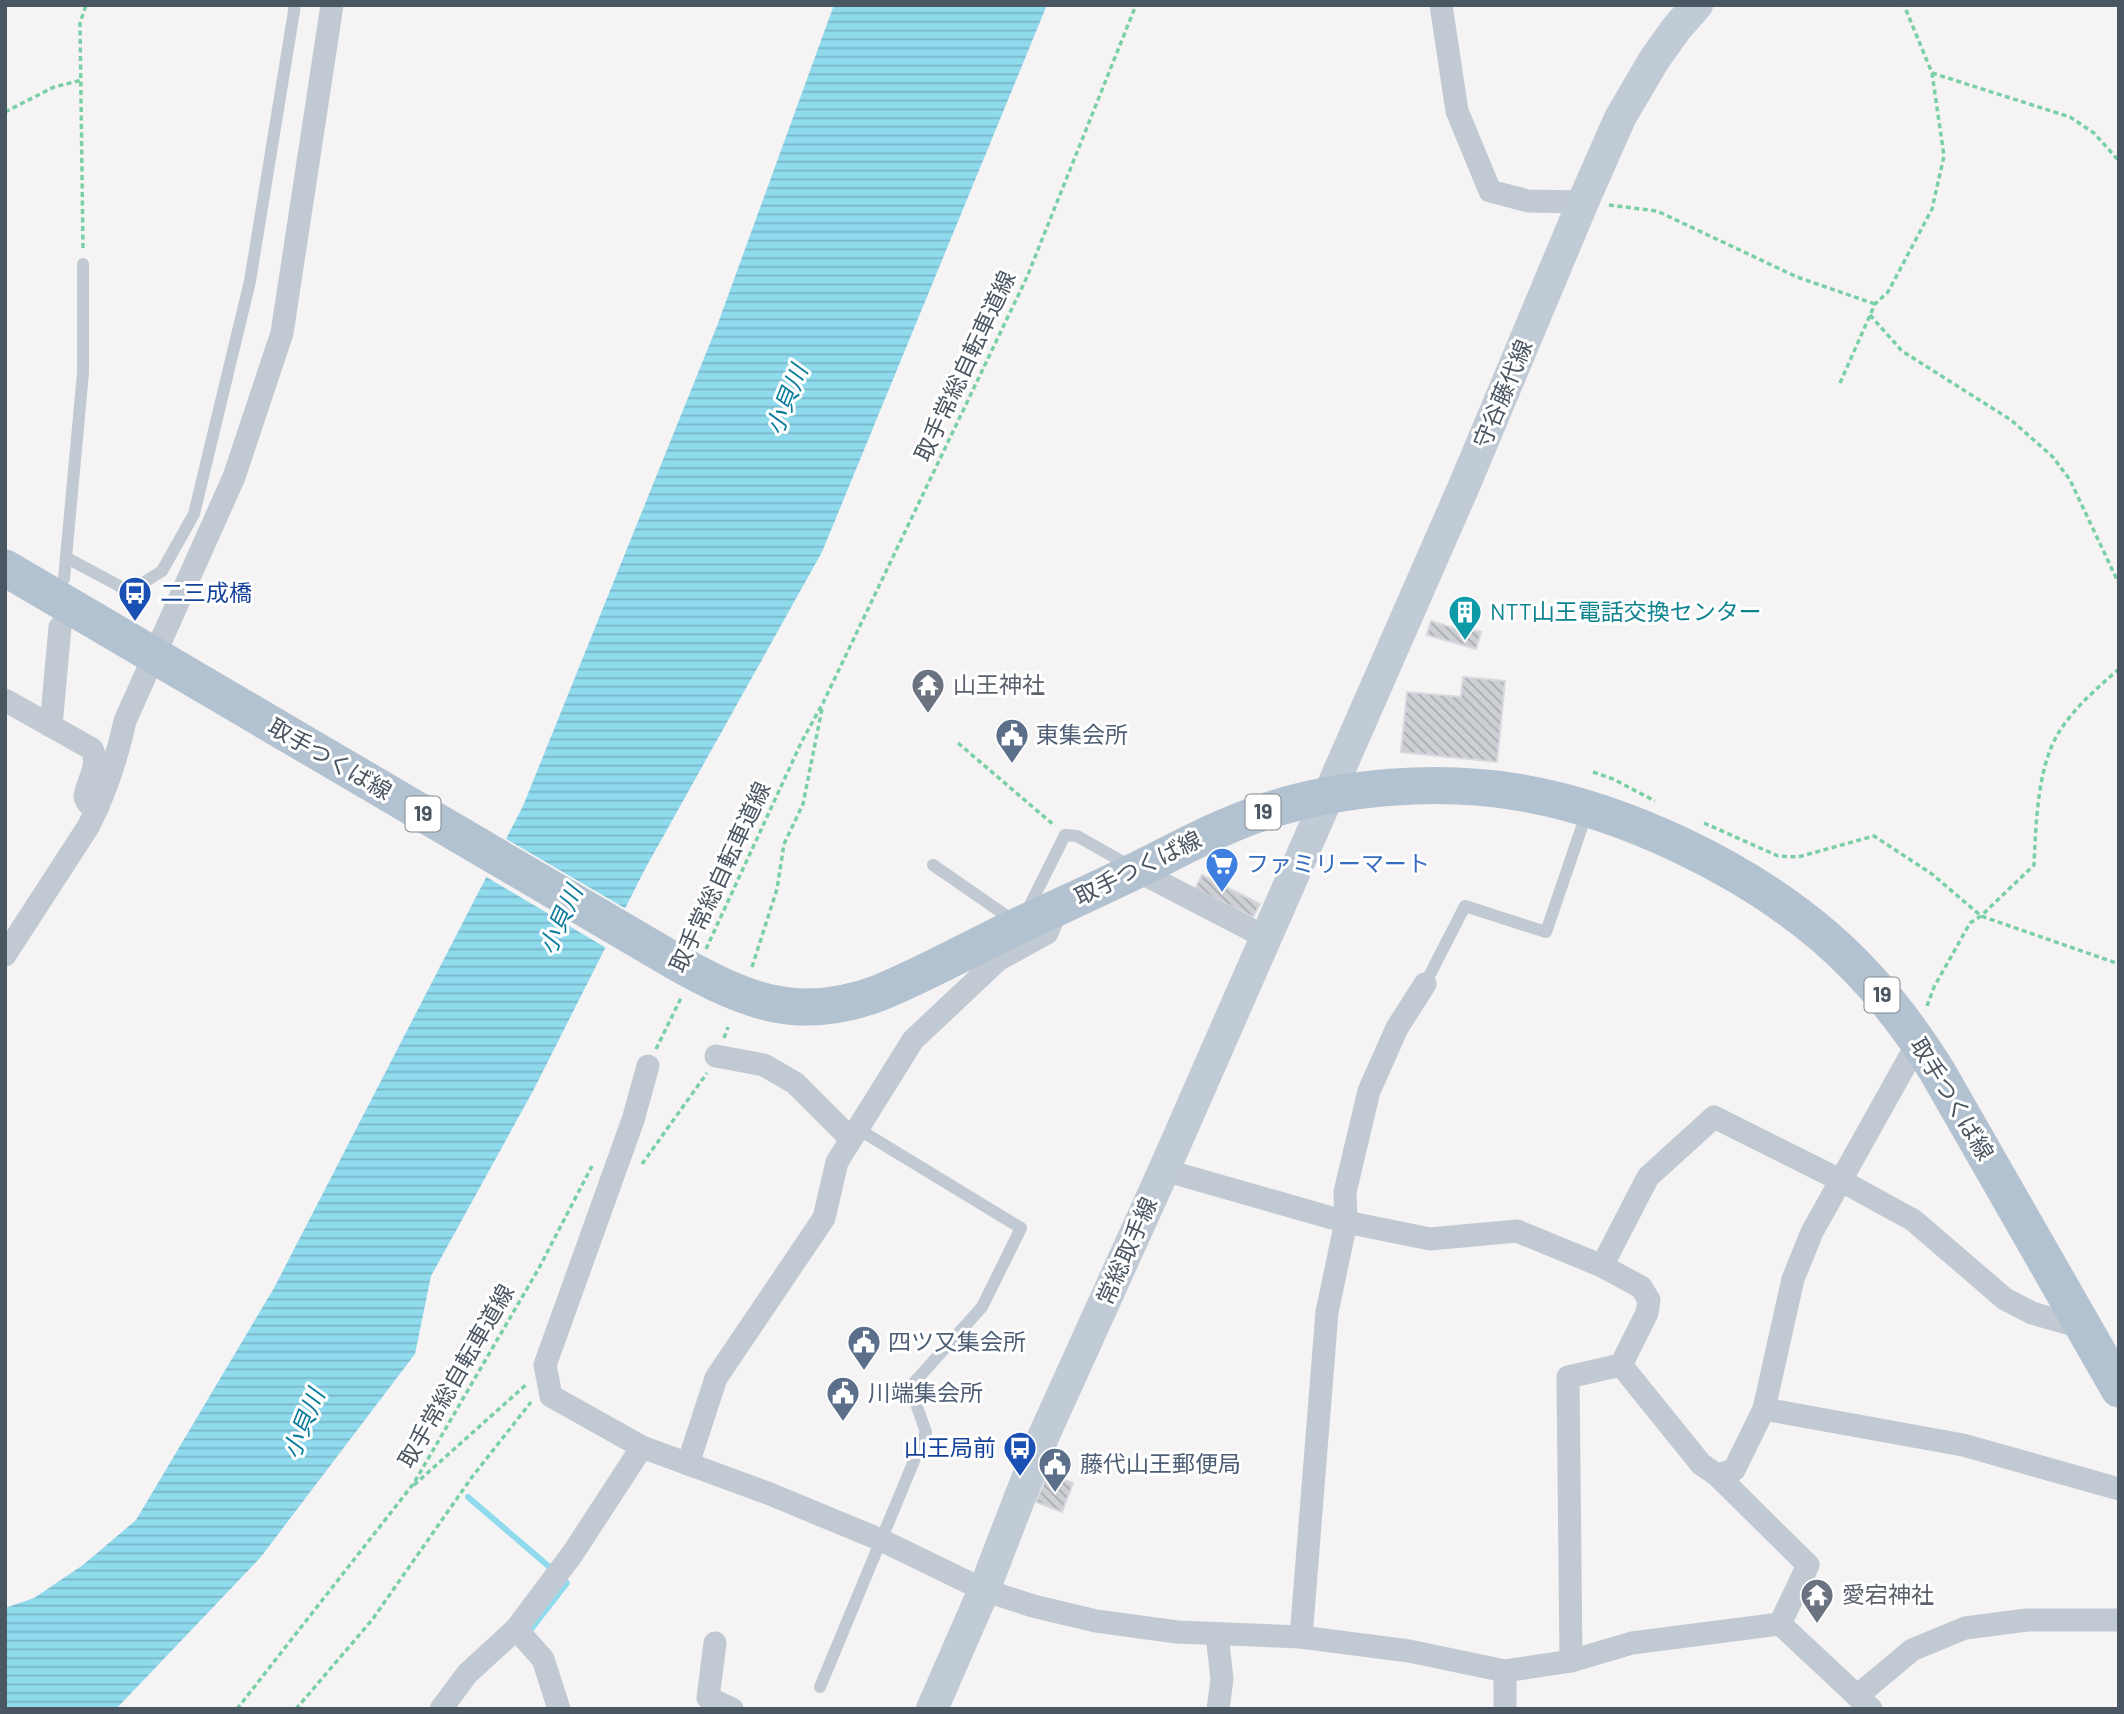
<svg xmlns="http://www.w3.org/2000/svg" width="2124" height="1714" viewBox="0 0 2124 1714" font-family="Barlow,'Noto Sans JP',sans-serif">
	<defs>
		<pattern id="water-rules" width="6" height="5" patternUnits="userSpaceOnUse" patternTransform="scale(1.75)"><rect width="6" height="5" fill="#90daee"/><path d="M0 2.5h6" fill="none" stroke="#78b4c4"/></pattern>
		<pattern id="building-back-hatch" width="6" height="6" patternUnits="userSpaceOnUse" patternTransform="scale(1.75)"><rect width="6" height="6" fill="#cdcfd5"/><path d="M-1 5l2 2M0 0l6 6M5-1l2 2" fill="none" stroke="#a8abb0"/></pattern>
	</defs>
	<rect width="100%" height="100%" fill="#f5f3f3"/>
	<path fill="url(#water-rules)" d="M834 5H1047L822 552 645 869 533 1091 431 1276 415 1354 260 1558 116 1709H5V1608L34 1598 83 1565 136 1520 274 1288 523 806 717 326Z"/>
	<path fill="#f5f3f3" d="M503 837 628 910 608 949 483 875Z"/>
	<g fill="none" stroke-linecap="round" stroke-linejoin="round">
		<g stroke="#90daee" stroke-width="6">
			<path d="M468 1497 553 1570"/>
			<path d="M528 1633 567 1583 561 1577"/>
		</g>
	</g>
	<g fill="url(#building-back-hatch)" stroke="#d7d9de" stroke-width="2">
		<path d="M1431 621 1469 633V629L1481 632 1476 649 1427 635Z"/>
		<path d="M1463 677 1505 681 1497 762 1401 752 1407 692 1461 697Z"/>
		<path d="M1202 875 1260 904 1253 917 1195 889Z"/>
		<path d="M1055 1476 1073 1483 1062 1512 1036 1502 1045 1480 1052 1482Z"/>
	</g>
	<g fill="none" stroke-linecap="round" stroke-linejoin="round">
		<g stroke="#7ad0a6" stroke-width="3.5" stroke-dasharray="5 3.5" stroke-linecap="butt">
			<path d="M1932 73 2070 117 2094 133 2119 161"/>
			<path d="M5 112 54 87 82 80"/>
			<path d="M1609 205 1657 211 1797 277 1875 304"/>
			<path d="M83 248 80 23 86 5"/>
			<path d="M1870 315 1902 351 2011 420 2053 457 2070 480 2119 584"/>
			<path d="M1840 383 1875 304 1888 292 1932 209 1944 156 1932 73 1904 5"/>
			<path d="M958 743 1055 826"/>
			<path d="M1593 772 1613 779 1655 801"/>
			<path d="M1704 823 1778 856 1798 857 1874 836 1932 874 1981 916 2119 964"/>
			<path d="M706 949 802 741 823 703 1027 277 1136 5"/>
			<path d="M752 967 777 889 784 844 803 804 822 709"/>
			<path d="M1927 1006 1934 987 1970 923 1981 916 2034 865C2036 825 2037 767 2059 732 2075 707 2097 688 2119 669"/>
			<path d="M724 1038 728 1027"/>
			<path d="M656 1049 682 996"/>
			<path d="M642 1164 707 1073"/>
			<path d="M414 1485 528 1383"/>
			<path d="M237 1709 414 1483 539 1268 592 1166"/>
			<path d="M296 1709 372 1620 472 1477 531 1402"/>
		</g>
		<g stroke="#c1cad2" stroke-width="12">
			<path d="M67 558 125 589 143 583 162 571 194 514 250 281 295 5"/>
			<path d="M64 579 83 373V264"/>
			<path d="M933 865 1017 923"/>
			<path d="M1026 913 1065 835 1077 836 1130 866"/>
			<path d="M1425 984 1465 906 1546 932 1587 812"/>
			<path d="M820 1687 926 1432 910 1387 982 1307 1021 1228 858 1129"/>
		</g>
		<g stroke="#c1cad2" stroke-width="23">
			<path d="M1441 5 1457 111 1490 191 1528 201 1583 202"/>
			<path d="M5 700 92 749C100 766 87 781 85 797L88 803 98 807"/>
			<path d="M51 726 60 627"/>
			<path d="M1136 870 1265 937"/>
			<path d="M5 955 88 827C105 794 117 758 125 721L234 477 282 333 332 5"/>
			<path d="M716 1056 764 1065 795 1083 851 1139"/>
			<path d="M648 1066 633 1120 545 1365 551 1396 642 1447 770 1494 881 1540 984 1590 1033 1606 1096 1621 1177 1632 1301 1637 1409 1651 1505 1671 1571 1661 1632 1643 1780 1624 1871 1709"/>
			<path d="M1164 1170 1346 1222 1430 1239 1517 1231 1602 1266 1641 1287 1649 1300 1647 1313 1621 1365"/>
			<path d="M1602 1266 1648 1177 1714 1117 1840 1180 1913 1220 2005 1299 2032 1313 2084 1328"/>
			<path d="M1621 1365 1701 1464 1717 1475 1734 1470 1764 1409 1793 1279 1812 1232 1912 1053 1917 1038"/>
			<path d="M1764 1409 1963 1445 2119 1489"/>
			<path d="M688 1464 716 1378 824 1218 837 1162 913 1040 998 960 1047 933 1057 908"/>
			<path d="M1717 1475 1808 1565 1780 1624"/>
			<path d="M516 1629 543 1659 559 1709"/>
			<path d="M1217 1635 1222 1679 1218 1709"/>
			<path d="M1301 1637 1327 1312 1346 1222 1345 1192 1369 1091 1397 1028 1425 984"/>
			<path d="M715 1643 708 1698 732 1709"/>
			<path d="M1571 1661 1568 1377 1621 1365"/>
			<path d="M1857 1696 1912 1650 1965 1628 2027 1620H2119"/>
			<path d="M441 1709 467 1674 516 1629 573 1553 642 1447"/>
			<path d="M1505 1709V1671"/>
		</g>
		<path stroke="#c1cbd6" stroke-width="32" d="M932 1709 984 1590 1044 1435 1164 1170 1464 486 1583 202 1620 118 1654 60 1676 29 1697 5"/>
		<path stroke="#b3c2d1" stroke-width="37" d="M5 568 676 962C747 1002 799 1023 879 993 918 977 955 957 993 938 1040 915 1088 894 1135 871 1178 850 1220 826 1267 811 1343 786 1438 779 1517 792 1622 809 1745 868 1825 937 1870 976 1906 1021 1937 1071L2119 1389"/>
	</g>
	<defs>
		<symbol id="bus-pin" viewBox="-11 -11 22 30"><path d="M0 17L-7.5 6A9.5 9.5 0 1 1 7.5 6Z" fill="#1a4fb4" stroke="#fff"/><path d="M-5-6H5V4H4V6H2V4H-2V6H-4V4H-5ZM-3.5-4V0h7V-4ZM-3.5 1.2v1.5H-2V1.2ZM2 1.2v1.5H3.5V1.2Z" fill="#fff"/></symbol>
		<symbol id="building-pin" viewBox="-11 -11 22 30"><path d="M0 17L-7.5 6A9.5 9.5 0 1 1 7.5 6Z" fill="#0f9aa8" stroke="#fff"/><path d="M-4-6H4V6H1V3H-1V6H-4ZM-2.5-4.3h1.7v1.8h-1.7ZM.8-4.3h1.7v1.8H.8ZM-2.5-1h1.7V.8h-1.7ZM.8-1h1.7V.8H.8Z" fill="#fff"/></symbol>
		<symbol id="temple-pin" viewBox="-11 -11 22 30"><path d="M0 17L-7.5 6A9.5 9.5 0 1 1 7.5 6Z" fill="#6b7280" stroke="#fff"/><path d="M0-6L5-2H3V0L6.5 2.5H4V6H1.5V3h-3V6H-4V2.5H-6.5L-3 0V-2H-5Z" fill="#fff"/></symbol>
		<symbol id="civic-pin" viewBox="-11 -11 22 30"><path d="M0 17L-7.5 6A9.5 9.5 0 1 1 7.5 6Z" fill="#5c6f8a" stroke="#fff"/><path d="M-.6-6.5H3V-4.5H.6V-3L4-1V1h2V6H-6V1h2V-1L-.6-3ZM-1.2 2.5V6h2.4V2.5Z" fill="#fff"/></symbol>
		<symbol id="supermarket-pin" viewBox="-11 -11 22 30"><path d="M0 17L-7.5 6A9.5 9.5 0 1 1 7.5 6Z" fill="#3f7fe0" stroke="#fff"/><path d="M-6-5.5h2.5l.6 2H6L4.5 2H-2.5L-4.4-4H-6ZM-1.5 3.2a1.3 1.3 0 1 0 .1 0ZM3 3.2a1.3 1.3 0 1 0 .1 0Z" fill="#fff"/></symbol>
	</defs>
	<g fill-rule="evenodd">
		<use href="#bus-pin" x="116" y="574" width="38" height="52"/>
		<use href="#building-pin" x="1446" y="593" width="38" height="52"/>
		<use href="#temple-pin" x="909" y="666" width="38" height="52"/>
		<use href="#civic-pin" x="993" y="716" width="38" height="52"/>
		<use href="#supermarket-pin" x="1203" y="845" width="38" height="52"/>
		<use href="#civic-pin" x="845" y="1323" width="38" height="52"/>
		<use href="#civic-pin" x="824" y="1374" width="38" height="52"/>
		<use href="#bus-pin" x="1001" y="1429" width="38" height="52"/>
		<use href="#civic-pin" x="1036" y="1445" width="38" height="52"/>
		<use href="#temple-pin" x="1798" y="1576" width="38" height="52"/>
	</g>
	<g text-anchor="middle" stroke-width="6" stroke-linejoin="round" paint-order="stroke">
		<g fill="#fff" stroke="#808990" stroke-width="2">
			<rect x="1245.5" y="794.5" width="35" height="35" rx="5"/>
			<rect x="405.5" y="796.5" width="35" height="35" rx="5"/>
			<rect x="1864.5" y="977.5" width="35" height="35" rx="5"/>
		</g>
		<g font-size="21" font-weight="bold" fill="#4a5661">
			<text x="1263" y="819">19</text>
			<text x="423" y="821">19</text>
			<text x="1882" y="1002">19</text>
		</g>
		<g font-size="23" fill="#4a5661" stroke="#fff">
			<text transform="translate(965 366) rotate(-65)" y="8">取手常総自転車道線</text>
			<text transform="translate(1503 394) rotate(-67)" y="8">守谷藤代線</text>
			<text transform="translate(330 759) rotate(30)" y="8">取手つくば線</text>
			<text transform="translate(1138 868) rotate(-26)" y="8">取手つくば線</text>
			<text transform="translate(720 877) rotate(-65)" y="8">取手常総自転車道線</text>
			<text transform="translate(1952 1099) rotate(59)" y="8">取手つくば線</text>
			<text transform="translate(1127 1251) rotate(-66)" y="8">常総取手線</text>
			<text transform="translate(456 1376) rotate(-60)" y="8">取手常総自転車道線</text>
		</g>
		<g font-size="23" fill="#164399" stroke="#fff" text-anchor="start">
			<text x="160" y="601">二三成橋</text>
			<text x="996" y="1456" text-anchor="end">山王局前</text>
		</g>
		<g font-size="23" fill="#0d838f" stroke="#fff" text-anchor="start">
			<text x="1490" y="620">NTT山王電話交換センター</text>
		</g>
		<g font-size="23" fill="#5b616d" stroke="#fff" text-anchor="start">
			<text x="953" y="693">山王神社</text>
			<text x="1842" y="1603">愛宕神社</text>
		</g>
		<g font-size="23" fill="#4e5e75" stroke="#fff" text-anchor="start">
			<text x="1036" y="743">東集会所</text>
			<text x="888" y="1350">四ツ又集会所</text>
			<text x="868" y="1401">川端集会所</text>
			<text x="1080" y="1472">藤代山王郵便局</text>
		</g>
		<g font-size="23" fill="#366cbe" stroke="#fff" text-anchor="start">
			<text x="1246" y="872">ファミリーマート</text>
		</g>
		<g font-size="24" font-style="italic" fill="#0c7c9b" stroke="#fff">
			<text transform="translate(787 400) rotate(-68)" y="8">小貝川</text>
			<text transform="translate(561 920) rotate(-66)" y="8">小貝川</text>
			<text transform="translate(304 1424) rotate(-68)" y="8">小貝川</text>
		</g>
	</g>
	<rect width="2124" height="1714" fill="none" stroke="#4a5661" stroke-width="14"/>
</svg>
